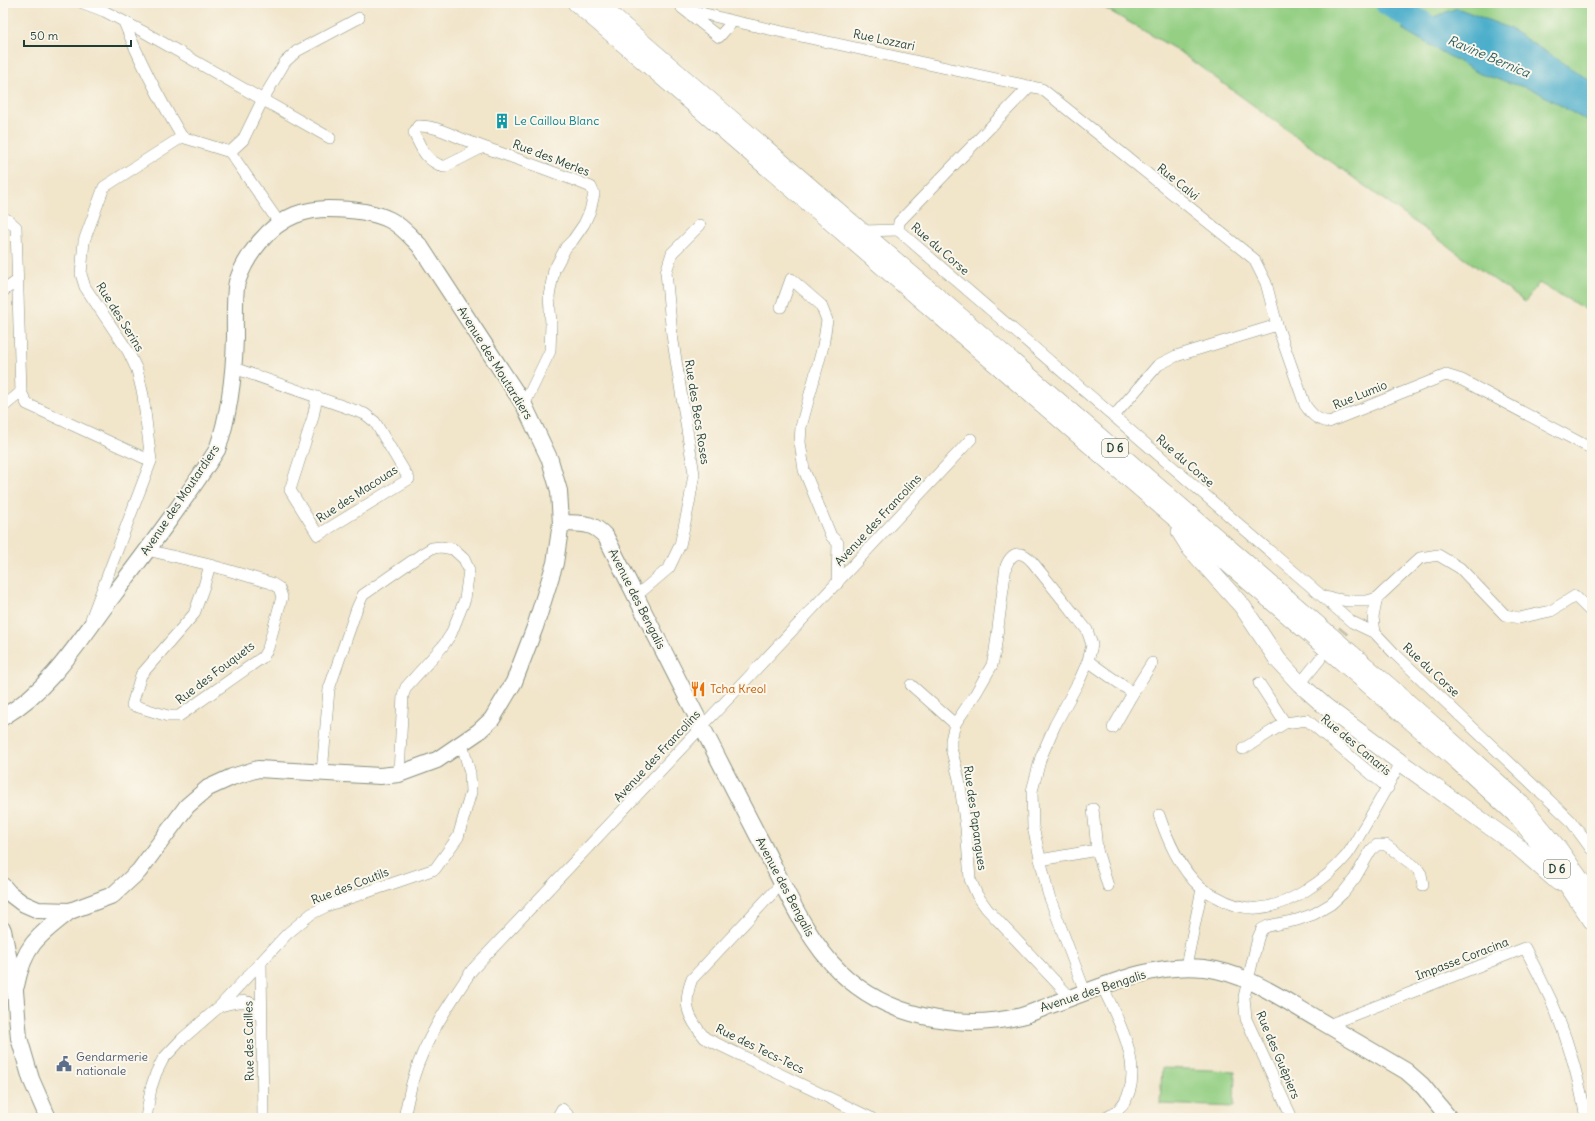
<svg xmlns="http://www.w3.org/2000/svg" width="1595" height="1121" viewBox="0 0 1595 1121" font-family="Delius,sans-serif">
	<rect width="100%" height="100%" fill="#fbf7ec"/>
	<filter id="ink" filterUnits="userSpaceOnUse"><feTurbulence type="fractalNoise" baseFrequency=".025" numOctaves="2"/><feDisplacementMap in="SourceGraphic" scale="8" xChannelSelector="R" yChannelSelector="G"/><feConvolveMatrix kernelMatrix="1 2 1 2 8 2 1 2 1" color-interpolation-filters="sRGB"/></filter>
	<filter id="wash" filterUnits="userSpaceOnUse"><feTurbulence type="fractalNoise" baseFrequency=".012" numOctaves="4" result="noise"/><feDisplacementMap in="SourceGraphic" scale="16" xChannelSelector="R" yChannelSelector="G"/><feGaussianBlur stdDeviation="0.9" result="paint"/><feColorMatrix in="noise" values="0 0 0 0 0 0 0 0 0 0 0 0 0 0 0 0 0 1.4 0 .05"/><feComposite in="paint" operator="in"/></filter>
	<g filter="url(#wash)">
		<rect width="100%" height="100%" fill="#f1e5ca"/>
		<g fill="#94cf84" stroke="#5a865c">
			<path d="M1096 3H1592V313L1539 283 1525 302 1177 50Z"/>
			<path d="M1162 1068 1235 1071 1234 1107 1160 1104Z"/>
		</g>
		<path fill="#4caecb" stroke="#367680" d="M1457 8 1509 28 1592 82V124L1534 90 1480 74 1402 29Z"/>
		<g fill="none" stroke-linecap="round" stroke-linejoin="round">
			<path stroke="#4caecb" stroke-width="26" d="M1388 3 1450 41"/>
		</g>
	</g>
	<g filter="url(#ink)">
		<g fill="none" stroke-linecap="round" stroke-linejoin="round">
			<path stroke="#c7c3ac" stroke-width="11" stroke-dasharray="11 5.5" stroke-linecap="butt" d="M1332 645 1344 630"/>
			<defs>
				<g id="street">
					<path d="M83 3 104 11 144 32 330 138"/>
					<path d="M733 21 719 37 682 8 733 21 1042 89 1254 259 1266 283 1277 325"/>
					<path d="M124 22C140 62 160 100 182 137"/>
					<path d="M1030 86 899 222 898 230 1352 622 1375 633 1394 653 1570 820 1592 850"/>
					<path d="M483 147 444 167C425 160 422 150 414 133L418 126C436 125 453 136 470 142 510 157 551 170 591 187L594 194 590 211 584 224 573 240 566 247 554 270 549 296 551 324 550 351 524 405"/>
					<path d="M230 152 243 140 263 99 285 62 297 51 359 18"/>
					<path d="M3 218 8 220 16 227 21 392 27 404 151 461"/>
					<path d="M863 231 898 230"/>
					<path d="M3 291 17 281"/>
					<path d="M781 307 791 279 821 305 827 320 823 346 801 427 800 442 804 470 831 536 838 543 837 584"/>
					<path d="M234 368 365 414 375 422 409 479 318 535 290 490 313 417 317 397"/>
					<path d="M3 407 21 392"/>
					<path d="M1114 416 1158 365 1176 356 1277 325 1305 405C1312 415 1317 420 1329 422L1446 375 1462 380 1592 449"/>
					<path d="M147 550 210 565 271 583 279 588 282 597 268 648 263 657 179 716H168L132 705 141 675 194 614 204 586 210 565"/>
					<path d="M636 596 669 568 680 545 689 504 694 474 672 335 666 272 672 253 700 225"/>
					<path d="M1323 597 1349 601H1367L1377 598 1420 558 1438 555 1460 568 1505 615 1519 618 1551 611 1575 596 1592 613"/>
					<path d="M91 619 151 461 143 395 137 370 128 351 85 287 81 274 84 241 104 187 182 137 230 152 280 224"/>
					<path d="M1375 633 1373 617 1377 598"/>
					<path d="M1088 661 1133 693 1152 663"/>
					<path d="M1259 683 1285 723"/>
					<path d="M1300 684 1320 659"/>
					<path d="M911 685 955 724"/>
					<path d="M1113 728 1133 693"/>
					<path d="M1243 749 1285 723 1307 720 1388 788"/>
					<path d="M322 773 329 689 357 608 363 595 422 554 432 548 441 547 453 549 464 559 469 570 465 599 451 634 443 646 406 687 403 695 399 774"/>
					<path d="M1159 815C1168 841 1180 869 1201 888 1206 892 1212 894 1217 897 1229 904 1243 909 1258 908 1290 906 1327 879 1347 855 1353 847 1358 837 1363 829 1376 807 1389 785 1400 762"/>
					<path d="M1097 850 1108 886"/>
					<path d="M1040 860 1097 850 1093 809"/>
					<path d="M782 883 692 979C682 1004 688 1018 705 1038L871 1118"/>
					<path d="M261 963 263 1118"/>
					<path d="M1186 966 1202 889"/>
					<path d="M1102 986C1118 1019 1150 1076 1119 1109 1116 1113 1110 1115 1106 1118"/>
					<path d="M1071 998 987 909 977 895 970 879 966 828 959 779 951 748V740L955 724 976 693 992 665 995 651 1006 566C1013 549 1024 551 1034 564L1087 630 1092 645 1088 661 1080 679 1055 725 1041 757 1032 791 1033 827 1048 893 1085 992"/>
					<path d="M221 1006C235 1002 255 995 259 1015"/>
					<path d="M1328 1025 1525 948C1534 965 1543 983 1551 1000 1567 1037 1579 1078 1586 1118"/>
					<path d="M146 1118 151 1088 156 1073 163 1059 182 1039 220 1006 287 934 311 914 329 905 435 869 458 837 471 792 470 773 462 744"/>
					<path d="M404 1118C407 1104 410 1089 414 1076 426 1037 450 1003 472 970L760 665 971 439"/>
					<path d="M557 1118 562 1109 571 1118"/>
					<path d="M1292 1118 1246 1019 1244 997 1258 938 1262 929 1268 926 1297 920 1314 914 1331 904 1343 893 1355 878 1371 850 1377 845H1386L1417 868 1421 874 1423 885"/>
				</g>
				<g id="secondary">
					<path d="M561 523C581 524 592 521 606 537 656 636 706 736 757 834 782 880 803 936 840 972 863 994 892 1009 923 1016 953 1023 986 1024 1017 1017 1027 1015 1038 1010 1048 1006 1097 989 1151 962 1204 968 1247 973 1282 999 1319 1020 1348 1037 1377 1054 1406 1071L1422 1085 1449 1118"/>
					<path d="M3 717C49 690 78 643 109 601 146 552 184 502 217 450 230 413 234 376 235 337 235 323 234 293 237 282 246 255 269 225 295 215 306 211 317 209 328 209 348 209 372 211 390 220 402 226 411 237 420 246L524 405 550 460 559 491 561 523 555 563 535 627 514 682 492 719 478 732 437 760 399 774 380 776 258 769 232 777 208 788 187 806 139 871 113 895 70 911 38 910 22 903 9 893 3 886"/>
					<path d="M3 930 15 991 19 1038 31 1079 48 1118"/>
					<path d="M16 986C24 945 39 935 70 911"/>
				</g>
				<g id="primary">
					<path d="M576 3 1457 761 1519 818 1536 840 1592 921"/>
					<path d="M597 3 1402 697 1518 800 1559 849 1592 896"/>
					<path d="M1180 532 1190 548 1242 606 1278 660 1300 684 1326 707 1400 762 1517 846 1558 882"/>
				</g>
			</defs>
			<use href="#street" stroke="#88917f" stroke-width="12"/>
			<use href="#secondary" stroke="#88917f" stroke-width="18"/>
			<use href="#primary" stroke="#88917f" stroke-width="18"/>
			<use href="#street" stroke="#fff" stroke-width="11"/>
			<use href="#secondary" stroke="#fff" stroke-width="16"/>
			<use href="#primary" stroke="#fff" stroke-width="17"/>
		</g>
	</g>
	<defs>
		<symbol id="building-bare" viewBox="-9 -9 18 18"><path d="M-4-6H4V6H1V3H-1V6H-4ZM-2.5-4.3h1.7v1.8h-1.7ZM.8-4.3h1.7v1.8H.8ZM-2.5-1h1.7V.8h-1.7ZM.8-1h1.7V.8H.8Z" fill="#0f9aa8" stroke="#fbf7ec" stroke-width="2.5" paint-order="stroke"/></symbol>
		<symbol id="restaurant-bare" viewBox="-9 -9 18 18"><path d="M-5-6h1v4h1v-4h1v4h1v-4h1v5L-1.5 .5V6h-2V.5L-5-1ZM5-6V6H3V1.5H1.5Q1.5-4 5-6Z" fill="#e8710a" stroke="#fbf7ec" stroke-width="2.5" paint-order="stroke"/></symbol>
		<symbol id="civic-bare" viewBox="-9 -9 18 18"><path d="M-.6-6.5H3V-4.5H.6V-3L4-1V1h2V6H-6V1h2V-1L-.6-3ZM-1.2 2.5V6h2.4V2.5Z" fill="#5c6f8a" stroke="#fbf7ec" stroke-width="2.5" paint-order="stroke"/></symbol>
	</defs>
	<g fill-rule="evenodd">
		<use href="#building-bare" x="491" y="110" width="22" height="22"/>
		<use href="#restaurant-bare" x="687" y="678" width="22" height="22"/>
		<use href="#civic-bare" x="53" y="1053" width="22" height="22"/>
	</g>
	<g text-anchor="middle" stroke-width="4" stroke-linejoin="round" paint-order="stroke">
		<g fill="#fbf7ec" stroke="#61756b" stroke-width="1">
			<rect x="1102" y="439" width="26" height="18" rx="3"/>
			<rect x="1544" y="860" width="26" height="18" rx="3"/>
		</g>
		<g font-size="11" font-weight="bold" fill="#1f3d34">
			<text x="1115" y="452">D 6</text>
			<text x="1557" y="873">D 6</text>
		</g>
		<g font-size="12" fill="#1f3d34" stroke="#fbf7ec">
			<text transform="translate(884 40) rotate(12)" y="4">Rue Lozzari</text>
			<text transform="translate(551 158) rotate(21)" y="4">Rue des Merles</text>
			<text transform="translate(1178 182) rotate(39)" y="4">Rue Calvi</text>
			<text transform="translate(940 249) rotate(41)" y="4">Rue du Corse</text>
			<text transform="translate(120 317) rotate(58)" y="4">Rue des Serins</text>
			<text transform="translate(495 363) rotate(58)" y="4">Avenue des Moutardiers</text>
			<text transform="translate(1360 395) rotate(-22)" y="4">Rue Lumio</text>
			<text transform="translate(697 412) rotate(81)" y="4">Rue des Becs Roses</text>
			<text transform="translate(1185 461) rotate(41)" y="4">Rue du Corse</text>
			<text transform="translate(357 494) rotate(-33)" y="4">Rue des Macouas</text>
			<text transform="translate(180 500) rotate(-56)" y="4">Avenue des Moutardiers</text>
			<text transform="translate(878 520) rotate(-47)" y="4">Avenue des Francolins</text>
			<text transform="translate(637 599) rotate(63)" y="4">Avenue des Bengalis</text>
			<text transform="translate(1431 670) rotate(43)" y="4">Rue du Corse</text>
			<text transform="translate(215 673) rotate(-37)" y="4">Rue des Fouquets</text>
			<text transform="translate(1356 745) rotate(40)" y="4">Rue des Canaris</text>
			<text transform="translate(657 756) rotate(-47)" y="4">Avenue des Francolins</text>
			<text transform="translate(975 818) rotate(82)" y="4">Rue des Papangues</text>
			<text transform="translate(350 886) rotate(-21)" y="4">Rue des Coutils</text>
			<text transform="translate(785 887) rotate(62)" y="4">Avenue des Bengalis</text>
			<text transform="translate(1462 959) rotate(-21)" y="4">Impasse Coracina</text>
			<text transform="translate(1093 991) rotate(-18)" y="4">Avenue des Bengalis</text>
			<text transform="translate(249 1041) rotate(-91)" y="4">Rue des Cailles</text>
			<text transform="translate(760 1049) rotate(26)" y="4">Rue des Tecs-Tecs</text>
			<text transform="translate(1278 1055) rotate(67)" y="4">Rue des Guêpiers</text>
		</g>
		<g font-size="12" fill="#0d838f" stroke="#fbf7ec" text-anchor="start">
			<text x="514" y="125">Le Caillou Blanc</text>
		</g>
		<g font-size="12" fill="#c56008" stroke="#fbf7ec" text-anchor="start">
			<text x="710" y="693">Tcha Kreol</text>
		</g>
		<g font-size="12" fill="#4e5e75" stroke="#fbf7ec" text-anchor="start">
			<text x="76" y="1061">Gendarmerie<tspan x="76" dy="14">nationale</tspan></text>
		</g>
		<g font-size="13" font-style="italic" fill="#2c5f61" stroke="#fbf7ec">
			<text transform="translate(1489 56) rotate(23)" y="5">Ravine Bernica</text>
		</g>
	</g>
	<rect width="1595" height="1121" fill="none" stroke="#fbf7ec" stroke-width="16"/>
	<path d="M24 40v6h107v-6" fill="none" stroke="#1f3d34" stroke-width="2"/>
	<text x="30" y="40" font-size="12" fill="#1f3d34" stroke="#fbf7ec" stroke-width="3" paint-order="stroke">50 m</text>
</svg>
